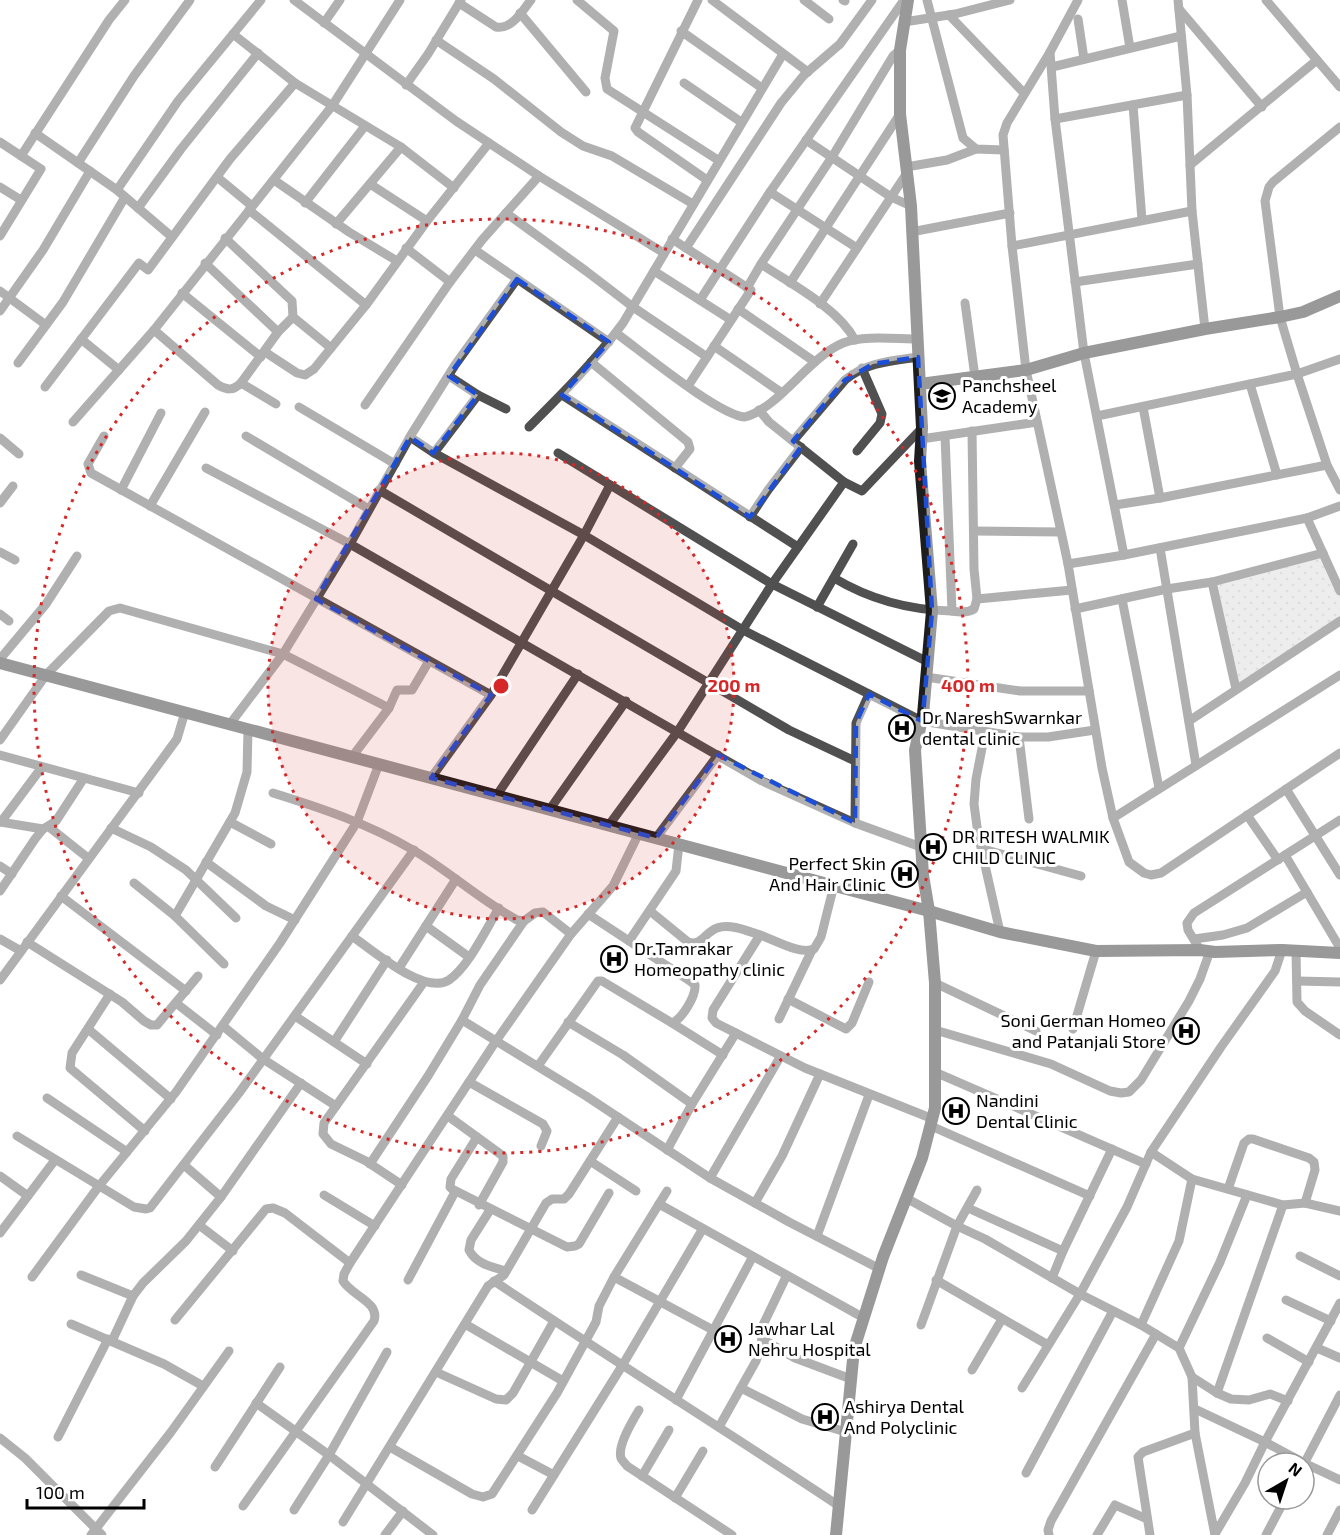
<svg xmlns="http://www.w3.org/2000/svg" width="1340" height="1535" viewBox="0 0 1340 1535" font-family="'Exo 2',sans-serif">
	<defs>
		<pattern id="park-dots" width="8" height="8" patternUnits="userSpaceOnUse" patternTransform="scale(1.5)"><rect width="8" height="8" fill="#d7d7d7"/><path d="M2 2h.1M6 6h.1" fill="none" stroke="#b7b7b7" stroke-width="1.8" stroke-linecap="round"/></pattern>
	</defs>
	<rect width="100%" height="100%" fill="#fff"/>
	<path fill="url(#park-dots)" d="M1323 553 1340 591V621L1236 689 1212 582Z"/>
	<g fill="none" stroke-linecap="round" stroke-linejoin="round">
		<g stroke="#505050" stroke-width="9">
			<path d="M294 0 456 121 539 176 664 253"/>
			<path d="M577 0 614 31 605 78 607 89 718 160"/>
			<path d="M698 0 635 128 638 132 707 180"/>
			<path d="M712 0 808 72"/>
			<path d="M804 0 829 19"/>
			<path d="M843 0 845 1"/>
			<path d="M927 0 963 138 976 149 1004 150"/>
			<path d="M1078 0 1050 52 1007 123 1003 135 1012 246 1026 370 1068 564 1102 768 1113 818 1129 862 1144 873 1151 875 1161 873 1340 753"/>
			<path d="M1122 0 1130 48"/>
			<path d="M1178 0 1187 95 1192 211 1205 329"/>
			<path d="M1266 0 1340 87"/>
			<path d="M459 3 496 27C512 30 522 11 531 0"/>
			<path d="M1179 9 1262 107"/>
			<path d="M520 13 586 92"/>
			<path d="M949 15 1024 93"/>
			<path d="M1078 19 1084 59"/>
			<path d="M904 22 955 14 1010 0"/>
			<path d="M324 23 340 0"/>
			<path d="M681 31 762 88"/>
			<path d="M233 34 295 83 401 147 454 188"/>
			<path d="M436 40 494 79 561 132 583 146 612 156 693 204"/>
			<path d="M1050 52 1055 119 1084 353 1124 555"/>
			<path d="M1052 67 1181 36"/>
			<path d="M684 83 741 122"/>
			<path d="M406 85 428 54 461 0"/>
			<path d="M1133 105 1142 220"/>
			<path d="M1055 119 1187 95"/>
			<path d="M1340 127 1273 182 1269 187 1265 201 1280 317 1297 374 1327 465 1340 490"/>
			<path d="M35 133 117 190 172 237"/>
			<path d="M806 140 891 197 911 206"/>
			<path d="M0 142 41 169 0 236"/>
			<path d="M21 156 109 20 125 0"/>
			<path d="M78 163 134 76 190 0"/>
			<path d="M1190 165 1317 60"/>
			<path d="M906 167 947 160 976 149"/>
			<path d="M217 177 252 206"/>
			<path d="M274 180 349 232 397 261"/>
			<path d="M370 184 427 221"/>
			<path d="M0 187 21 200"/>
			<path d="M117 190 178 101 261 0"/>
			<path d="M770 192 857 248"/>
			<path d="M305 203 365 126"/>
			<path d="M138 208 181 149 258 53"/>
			<path d="M249 210 366 305"/>
			<path d="M506 213 586 271 633 307 707 357"/>
			<path d="M336 224 401 147"/>
			<path d="M911 232 1010 213"/>
			<path d="M672 239 751 290 688 386"/>
			<path d="M1012 246 1192 211"/>
			<path d="M406 248 450 282"/>
			<path d="M686 248 781 103 804 75 840 44 872 0"/>
			<path d="M475 250 609 342"/>
			<path d="M205 263 278 332"/>
			<path d="M761 264 832 157 893 56 900 50"/>
			<path d="M654 271 731 320"/>
			<path d="M1075 282 1198 264"/>
			<path d="M790 283 900 114"/>
			<path d="M747 288 761 264C791 284 838 308 855 340"/>
			<path d="M0 291 46 325"/>
			<path d="M182 293 261 357"/>
			<path d="M700 300 770 192 904 0"/>
			<path d="M965 303 975 377"/>
			<path d="M820 304 907 173"/>
			<path d="M738 309 815 362"/>
			<path d="M0 311 43 250 90 171"/>
			<path d="M293 317 331 348 366 305 427 221 489 143"/>
			<path d="M154 330 218 385C227 390 233 391 241 383L278 332 293 317 292 301 225 238"/>
			<path d="M616 333C641 351 718 415 745 417 779 408 809 357 843 343 863 335 896 339 917 339"/>
			<path d="M81 339 119 370"/>
			<path d="M714 346 782 393"/>
			<path d="M265 352 297 373 305 375 314 369 331 348"/>
			<path d="M591 362 688 442 690 449 675 468"/>
			<path d="M18 363 63 302 125 197"/>
			<path d="M449 376 478 395 506 409"/>
			<path d="M241 383 276 404"/>
			<path d="M1250 384 1277 475"/>
			<path d="M45 387 139 263 148 270 230 159 295 83"/>
			<path d="M562 395 798 547"/>
			<path d="M365 405 450 282 482 240 539 176"/>
			<path d="M299 407 395 464"/>
			<path d="M1143 407 1160 498"/>
			<path d="M759 410 769 422 844 482"/>
			<path d="M1097 416 1297 374 1340 359"/>
			<path d="M73 422 154 330 332 106 400 0"/>
			<path d="M529 427C562 394 595 361 623 323L783 54"/>
			<path d="M104 436 88 464 91 473 491 695"/>
			<path d="M246 436 369 509"/>
			<path d="M945 436 952 611"/>
			<path d="M410 437 434 453 584 535 743 630 922 721 1019 737H1048L1095 730"/>
			<path d="M0 438 19 454"/>
			<path d="M921 439 1037 422"/>
			<path d="M793 441 845 380C867 362 891 361 918 357"/>
			<path d="M857 451 880 423 882 414 862 368"/>
			<path d="M434 453 478 395"/>
			<path d="M558 453 772 584 928 662"/>
			<path d="M206 468 350 544 762 781 855 823 921 847"/>
			<path d="M121 490 161 413"/>
			<path d="M379 490 789 730 855 761"/>
			<path d="M0 503 13 486"/>
			<path d="M1115 505 1160 498 1327 465"/>
			<path d="M150 506 205 412"/>
			<path d="M750 517 768 490 801 447"/>
			<path d="M1307 518 1340 506"/>
			<path d="M974 531 1060 532"/>
			<path d="M1160 548 1196 765"/>
			<path d="M0 552 15 560"/>
			<path d="M1068 564 1124 555 1307 518 1340 591"/>
			<path d="M834 578C869 599 910 610 951 611 959 612 967 613 974 609L977 599 974 569 972 431"/>
			<path d="M1212 582 1236 689"/>
			<path d="M977 599 1072 590"/>
			<path d="M1122 599 1159 788"/>
			<path d="M817 607 853 544"/>
			<path d="M1075 609 1167 589 1212 582 1323 553"/>
			<path d="M0 614 9 621"/>
			<path d="M0 659 46 604 77 556"/>
			<path d="M926 677 1020 691H1089"/>
			<path d="M1189 721 1340 621"/>
			<path d="M230 724 283 654 350 544 411 435 455 365 517 279"/>
			<path d="M985 733 976 779 974 804 978 834 1000 932"/>
			<path d="M1019 737 1029 819"/>
			<path d="M0 740 46 675 109 611 120 608 283 654 389 708"/>
			<path d="M0 755 139 793"/>
			<path d="M352 757 389 708 397 690H412L429 661"/>
			<path d="M431 778 491 695 584 535 610 485"/>
			<path d="M1286 789 1340 875"/>
			<path d="M273 793C321 808 369 824 413 850 449 871 480 900 517 920L524 921 535 913 543 912 571 934"/>
			<path d="M497 795 578 674"/>
			<path d="M550 809 626 701"/>
			<path d="M1247 815 1278 860"/>
			<path d="M1113 818 1340 675"/>
			<path d="M0 822 43 829"/>
			<path d="M1 822 42 767"/>
			<path d="M230 822 271 844"/>
			<path d="M855 823 856 723 869 694"/>
			<path d="M609 825 678 731 772 584 844 482 862 491 922 428"/>
			<path d="M49 827 88 858"/>
			<path d="M111 828 151 847 186 870 236 918"/>
			<path d="M656 838 718 755"/>
			<path d="M983 849 1081 876"/>
			<path d="M1285 855 1340 948"/>
			<path d="M206 862 266 906 295 920"/>
			<path d="M0 866 12 874"/>
			<path d="M134 883 175 916 224 964"/>
			<path d="M834 885 821 937 814 949C800 955 775 940 760 935L713 1010 712 1018 716 1023 805 1068 933 1119"/>
			<path d="M0 891 35 839 43 829 56 821 84 778"/>
			<path d="M61 896 186 991"/>
			<path d="M650 911 688 942C701 947 705 932 717 928 729 923 748 931 760 935"/>
			<path d="M175 916 235 813 247 772 248 729"/>
			<path d="M426 926 469 957"/>
			<path d="M352 936C372 950 425 996 449 980 469 966 486 929 499 908"/>
			<path d="M0 939 21 951"/>
			<path d="M1194 939 1223 935 1247 928 1307 892"/>
			<path d="M629 941 676 871 679 844"/>
			<path d="M27 942 122 1002 144 1021 151 1025H157L198 976"/>
			<path d="M1200 950 1188 930 1187 923 1194 913 1340 820"/>
			<path d="M1296 951 1297 1002 1305 1011 1340 1035"/>
			<path d="M399 968 456 879"/>
			<path d="M0 980 177 739 185 712"/>
			<path d="M1297 981 1340 982"/>
			<path d="M935 983 1036 1031"/>
			<path d="M110 994 72 1053 70 1068 145 1131"/>
			<path d="M788 999 846 1029 852 1023 869 982"/>
			<path d="M176 1003 217 1035"/>
			<path d="M295 1016 367 1064"/>
			<path d="M779 1019 812 950"/>
			<path d="M462 1020 586 1096 710 1178 789 1222 880 1269"/>
			<path d="M568 1022 623 1055 692 1104"/>
			<path d="M672 1023 723 1055"/>
			<path d="M223 1026 263 1059 336 1106"/>
			<path d="M88 1029 171 1099"/>
			<path d="M1073 1029 1096 951"/>
			<path d="M935 1030 1051 1064 1110 1091 1121 1093 1129 1092 1141 1080 1189 1001 1200 979 1210 951"/>
			<path d="M334 1042 387 960"/>
			<path d="M538 1066 598 981H602L672 1023C682 1019 696 996 695 985L690 981 588 914"/>
			<path d="M935 1072 1146 1164"/>
			<path d="M469 1082 543 1124 547 1131 541 1146"/>
			<path d="M47 1098 127 1152"/>
			<path d="M448 1116 503 1156V1162L479 1205"/>
			<path d="M931 1126 1090 1196"/>
			<path d="M17 1136 134 1207 146 1209 150 1208 239 1093 414 850"/>
			<path d="M477 1137 451 1179 450 1187 452 1189 567 1247 575 1246 579 1244 609 1193"/>
			<path d="M667 1150 692 1104 736 1033"/>
			<path d="M1151 1152 1192 1179 1283 1205 1305 1203 1340 1211"/>
			<path d="M590 1161 636 1191"/>
			<path d="M370 1164 428 1076 462 1020 480 985 524 921"/>
			<path d="M184 1165 221 1197"/>
			<path d="M0 1176 28 1196"/>
			<path d="M710 1178 780 1057"/>
			<path d="M402 1185 366 1161 331 1144 323 1134 324 1123 424 982"/>
			<path d="M1228 1189 1244 1143 1249 1139H1253L1309 1158 1314 1162 1315 1170 1305 1203"/>
			<path d="M324 1195 375 1226"/>
			<path d="M906 1198 957 1226 985 1239 1080 1294 1141 1325 1179 1348 1192 1377 1195 1433 1215 1535"/>
			<path d="M755 1203 782 1156 820 1074"/>
			<path d="M659 1204 864 1318"/>
			<path d="M968 1208 1063 1251"/>
			<path d="M490 1210 471 1240 469 1250C476 1264 492 1267 506 1271"/>
			<path d="M199 1225 233 1251"/>
			<path d="M0 1233 55 1160"/>
			<path d="M817 1236 869 1095"/>
			<path d="M1300 1256 1340 1276"/>
			<path d="M81 1275 133 1296"/>
			<path d="M32 1277 99 1186 176 1092 280 943 357 822 379 764"/>
			<path d="M614 1277 713 1330"/>
			<path d="M1052 1278 1063 1251 1112 1149"/>
			<path d="M408 1280 455 1192"/>
			<path d="M936 1280 1048 1345"/>
			<path d="M494 1281C608 1357 725 1430 839 1506"/>
			<path d="M1286 1300 1331 1321"/>
			<path d="M175 1320 266 1209 273 1208 285 1213 350 1263"/>
			<path d="M71 1324 164 1364 203 1386"/>
			<path d="M465 1324 563 1381"/>
			<path d="M921 1325 957 1226 977 1190"/>
			<path d="M1141 1325 1179 1241 1192 1179"/>
			<path d="M1267 1338 1309 1362"/>
			<path d="M762 1339 795 1358 851 1379"/>
			<path d="M112 1341 133 1296 143 1283 186 1241 221 1197 301 1083"/>
			<path d="M1179 1348 1220 1262 1247 1195"/>
			<path d="M1317 1348 1340 1358"/>
			<path d="M972 1370 1002 1319"/>
			<path d="M436 1372 496 1399 506 1400 513 1393 554 1321"/>
			<path d="M1192 1377 1217 1393 1231 1399 1249 1400 1270 1394 1288 1401"/>
			<path d="M741 1388 802 1419 846 1432"/>
			<path d="M1022 1388 1080 1294 1127 1207 1151 1152 1221 1047 1275 971 1282 950"/>
			<path d="M1217 1393 1283 1205"/>
			<path d="M676 1400 752 1258"/>
			<path d="M256 1403 329 1455 433 1535"/>
			<path d="M1195 1409 1265 1442 1304 1463"/>
			<path d="M639 1410C633 1420 617 1446 621 1458 622 1461 625 1463 627 1466L732 1535"/>
			<path d="M719 1427 756 1361 761 1347 763 1325 786 1277"/>
			<path d="M58 1437 108 1339"/>
			<path d="M0 1438 25 1458 102 1535"/>
			<path d="M390 1447 472 1494 483 1497 492 1494 557 1393 596 1322 599 1306 614 1277 667 1191"/>
			<path d="M518 1456 554 1475"/>
			<path d="M1304 1463 1340 1480"/>
			<path d="M1304 1464 1340 1395"/>
			<path d="M215 1467 280 1367"/>
			<path d="M1026 1473 1113 1311"/>
			<path d="M642 1476 669 1430"/>
			<path d="M675 1498 703 1451"/>
			<path d="M243 1506 374 1321C380 1302 352 1296 343 1281L344 1274 350 1263 496 1041 571 934 613 886 639 833"/>
			<path d="M294 1510 329 1455 387 1352"/>
			<path d="M532 1510 622 1366 702 1230"/>
			<path d="M343 1522 488 1286 504 1275 546 1203 552 1199H564L569 1194 618 1117"/>
			<path d="M1215 1534 1245 1483 1265 1442 1340 1303"/>
			<path d="M91 1535 171 1432 229 1351"/>
			<path d="M385 1535 403 1511"/>
			<path d="M1049 1535 1048 1530 1051 1521 1156 1334"/>
			<path d="M1097 1535 1115 1505 1147 1519"/>
			<path d="M1150 1535 1138 1457 1143 1452 1195 1433"/>
			<path d="M1266 1535 1285 1499"/>
			<path d="M1327 1535 1340 1510"/>
		</g>
		<g stroke="#1d1d1d" stroke-width="12">
			<path d="M920 384 1026 370 1084 353 1205 329 1280 317 1303 312 1340 296"/>
			<path d="M0 663 929 911 1000 932 1096 951 1200 950 1215 952 1282 950 1340 953"/>
			<path d="M836 1535 854 1349 883 1257 922 1158 935 1108V983L929 911 923 875 915 750 923 715 932 611 920 461 922 428 911 206 900 114V50L908 0"/>
		</g>
	</g>
	<path d="M0 0H1340V1535H0ZM517 279 609 342 562 395 750 517 801 447 793 441 845 380 873 364 918 357 932 611 923 715 922 721 869 694 856 723 855 823 718 755 656 838 431 778 491 695 316 599 410 437 433 453 478 395 449 376Z" fill="#fff" fill-opacity=".55" fill-rule="evenodd"/>
	<path fill="none" stroke="#1d4ed8" stroke-width="4.5" stroke-dasharray="12 8" stroke-linejoin="round" d="M517 279 609 342 562 395 750 517 801 447 793 441 845 380 873 364 918 357 932 611 923 715 922 721 869 694 856 723 855 823 718 755 656 838 431 778 491 695 316 599 410 437 433 453 478 395 449 376Z"/>
	<circle cx="501" cy="686" r="233" fill="#d62828" fill-opacity=".12"/>
	<g fill="none" stroke="#d62828" stroke-width="3" stroke-dasharray="3 6">
		<circle cx="501" cy="686" r="233"/>
		<circle cx="501" cy="686" r="467"/>
	</g>
	<defs>
		<symbol id="school-ring" viewBox="-11 -11 22 22"><circle r="9.5" fill="#fff" stroke="#000" stroke-width="1.5"/><path d="M0-5L7-2L0 1L-7-2ZM-4 1L0 2.5L4 1V4Q0 6-4 4Z" fill="#000"/></symbol>
		<symbol id="hospital-ring" viewBox="-11 -11 22 22"><circle r="9.5" fill="#fff" stroke="#000" stroke-width="1.5"/><path d="M-5-5h3v3.5h4V-5h3V5h-3V1.5h-4V5h-3Z" fill="#000"/></symbol>
	</defs>
	<g fill-rule="evenodd">
		<use href="#school-ring" x="927" y="381" width="30" height="30"/>
		<use href="#hospital-ring" x="887" y="713" width="30" height="30"/>
		<use href="#hospital-ring" x="918" y="832" width="30" height="30"/>
		<use href="#hospital-ring" x="890" y="859" width="30" height="30"/>
		<use href="#hospital-ring" x="599" y="944" width="30" height="30"/>
		<use href="#hospital-ring" x="1171" y="1016" width="30" height="30"/>
		<use href="#hospital-ring" x="941" y="1096" width="30" height="30"/>
		<use href="#hospital-ring" x="713" y="1324" width="30" height="30"/>
		<use href="#hospital-ring" x="810" y="1402" width="30" height="30"/>
	</g>
	<g text-anchor="middle" stroke-width="6" stroke-linejoin="round" paint-order="stroke">
		<g font-size="18" fill="#000" stroke="#fff" text-anchor="start">
			<text x="962" y="392">Panchsheel<tspan x="962" dy="21">Academy</tspan></text>
			<text x="922" y="724">Dr NareshSwarnkar<tspan x="922" dy="21">dental clinic</tspan></text>
			<text x="952" y="843">DR RITESH WALMIK<tspan x="952" dy="21">CHILD CLINIC</tspan></text>
			<text x="886" y="870" text-anchor="end">Perfect Skin<tspan x="886" dy="21">And Hair Clinic</tspan></text>
			<text x="634" y="955">Dr.Tamrakar<tspan x="634" dy="21">Homeopathy clinic</tspan></text>
			<text x="1166" y="1027" text-anchor="end">Soni German Homeo<tspan x="1166" dy="21">and Patanjali Store</tspan></text>
			<text x="976" y="1107">Nandini<tspan x="976" dy="21">Dental Clinic</tspan></text>
			<text x="748" y="1335">Jawhar Lal<tspan x="748" dy="21">Nehru Hospital</tspan></text>
			<text x="844" y="1413">Ashirya Dental<tspan x="844" dy="21">And Polyclinic</tspan></text>
		</g>
	</g>
	<circle cx="501" cy="686" r="9" fill="#d62828" stroke="#fff" stroke-width="3"/>
	<g font-size="18" text-anchor="middle" font-weight="bold" fill="#d62828" stroke="#fff" stroke-width="6" stroke-linejoin="round" paint-order="stroke">
		<text x="734" y="692">200 m</text>
		<text x="968" y="692">400 m</text>
	</g>
	<g transform="translate(1286 1481) rotate(39)"><circle r="28" fill="#ffffff" stroke="#999999" stroke-width="1.5"/>
	<path d="M0-4.5L10 22L0 15L-10 22Z" fill="#000000"/>
	<text y="-9" font-size="16" font-weight="bold" text-anchor="middle" fill="#000000">N</text>
	</g>
	<path d="M27 1499v9h117v-9" fill="none" stroke="#000000" stroke-width="3"/>
	<text x="36" y="1499" font-size="18" fill="#000000" stroke="#ffffff" stroke-width="4.5" paint-order="stroke">100 m</text>
</svg>
